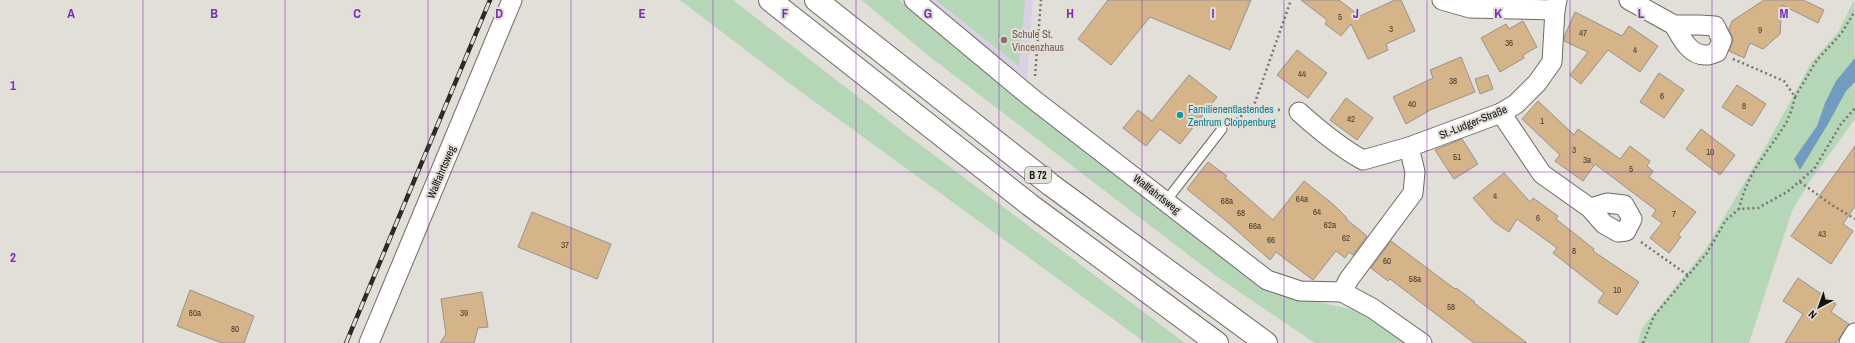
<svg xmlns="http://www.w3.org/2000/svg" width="1855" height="343" viewBox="0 0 1855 343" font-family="'Archivo Narrow',sans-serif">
	<rect width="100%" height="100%" fill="#e2ded8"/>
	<path fill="#d9d0e5" d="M929 0H1033L1027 79Z"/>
	<g fill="#b5d7b8">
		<path d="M680 0H733L906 134 1185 343H1146L789 83Z"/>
		<path d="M861 0H899L1033 110 1276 293 1355 310 1405 343H1315L1216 276 934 60Z"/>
		<path d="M936 0H1025L1019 66Z"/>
		<path d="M1854 0 1855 119 1808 184 1792 211 1749 343H1638L1642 328 1705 250 1771 137 1811 63 1838 32Z"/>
	</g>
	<path fill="#729cbf" d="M1855 58V82L1846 91 1828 124 1800 170 1794 159 1817 126 1825 103 1836 81Z"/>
	<g fill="#d6b489" stroke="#96928c">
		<path d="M1108 0H1251L1230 50 1150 17 1111 65 1078 39Z"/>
		<path d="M1301 0H1339L1360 16 1395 0H1401L1415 31 1386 44 1388 50 1368 59 1351 24 1341 36 1325 24 1327 20Z"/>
		<path d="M1764 0H1803L1824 10 1818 23 1782 5 1780 34 1763 49 1750 43 1744 58 1729 51 1733 40 1729 29 1732 21Z"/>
		<path d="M1575 12 1622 36 1629 26 1658 46 1640 72 1608 50 1581 84 1570 75 1588 52 1564 41 1565 35Z"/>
		<path d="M1523 21 1537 47 1523 55 1524 58 1500 72 1481 38 1506 24 1509 29Z"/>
		<path d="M1297 50 1327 73 1308 98 1277 75Z"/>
		<path d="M1461 57 1475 92 1430 110 1406 124 1393 97 1433 78 1430 70Z"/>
		<path d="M1659 73 1684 90 1664 118 1640 102Z"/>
		<path d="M1189 75 1217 97 1180 144 1160 129 1146 146 1123 128 1138 110 1152 121Z"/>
		<path d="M1488 75 1493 89 1480 94 1475 79Z"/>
		<path d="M1737 85 1766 104 1752 126 1722 107Z"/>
		<path d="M1346 98 1373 118 1357 140 1330 120Z"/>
		<path d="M1538 101 1574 135 1578 129 1620 159 1630 146 1650 161 1647 166 1653 171 1649 177 1696 212 1678 235 1681 237 1669 253 1650 238 1662 223 1652 216 1656 210 1595 164 1583 181 1555 161 1560 155 1522 119Z"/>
		<path d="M1701 129 1735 155 1720 175 1686 149Z"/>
		<path d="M1462 139 1478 164 1454 179 1435 150Z"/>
		<path d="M1855 146V206L1843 224 1853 231 1831 264 1791 236Z"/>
		<path d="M1208 162 1227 176 1225 178 1273 220 1304 181 1334 205 1347 218 1346 219 1367 236 1353 255 1349 252 1345 258 1336 251 1313 280 1276 252 1270 260 1224 219 1187 189Z"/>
		<path d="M1504 173 1530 202 1533 198 1558 216 1556 219 1594 249 1593 251 1639 282 1617 315 1598 302 1604 293 1553 253 1557 248 1517 219 1509 232 1494 222 1473 198Z"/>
		<path d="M532 212 611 244 597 279 518 247Z"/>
		<path d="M1391 241 1455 289 1456 288 1475 302 1474 303 1527 343H1474L1390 279 1388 281 1371 268Z"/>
		<path d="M1798 278 1836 304 1831 312 1849 324 1836 343H1785L1803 314 1783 301Z"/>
		<path d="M190 290 254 316 244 343H222L177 326Z"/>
		<path d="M482 292 488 327 478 328 474 343H440L446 334 441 299Z"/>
	</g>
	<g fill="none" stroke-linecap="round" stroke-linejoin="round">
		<defs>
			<path id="lane" d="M1166 201 1222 129"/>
			<g id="street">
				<path d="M914 0 1033 99 1267 280 1300 291 1342 292 1372 308 1422 343"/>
				<path d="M1442 0 1470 8 1555 10"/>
				<path d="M1629 0 1674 25H1700L1715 26 1722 40 1717 52C1714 53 1708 56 1705 55 1689 55 1681 37 1674 25"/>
				<path d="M1299 112C1319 130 1339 147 1363 160L1409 147"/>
				<path d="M1501 113 1542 174 1590 208 1604 224 1618 232 1626 231 1632 219 1624 205 1607 203 1590 208"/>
				<path d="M1342 292 1349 279 1413 193 1415 172 1409 147 1501 113 1516 104 1537 83 1552 62 1555 10 1557 0"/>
				<path d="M369 343 512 0"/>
				<path d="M1849 343 1855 333"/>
			</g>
			<g id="highway">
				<path d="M770 0 1030 205 1217 343"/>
				<path d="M816 0 1051 185 1266 343"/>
			</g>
		</defs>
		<use href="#lane" stroke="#6e6a65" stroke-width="11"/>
		<use href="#street" stroke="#6e6a65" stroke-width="21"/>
		<use href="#highway" stroke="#6e6a65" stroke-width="24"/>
		<g stroke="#777470" stroke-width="2.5" stroke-dasharray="2 3" stroke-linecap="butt">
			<path d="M1733 59 1784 81 1795 97C1793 106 1790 116 1786 123 1767 154 1748 171 1739 209"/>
			<path d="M1035 76 1041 0"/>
			<path d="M1795 97 1817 60 1841 34 1855 11"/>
			<path d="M1253 108 1281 110"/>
			<path d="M1232 122 1253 108 1291 0"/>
			<path d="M1800 182 1832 205 1855 219"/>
			<path d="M1641 242 1689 276"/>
			<path d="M1643 343 1654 316 1707 253 1726 220 1739 209 1758 208 1787 192 1814 169 1841 124 1855 108"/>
		</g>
		<use href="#lane" stroke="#fff" stroke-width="9"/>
		<use href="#street" stroke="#fff" stroke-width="19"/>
		<use href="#highway" stroke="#fff" stroke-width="22"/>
		<defs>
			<path id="rail" d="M346 343 490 0"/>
		</defs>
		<use href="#rail" stroke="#2b2a27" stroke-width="4.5"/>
		<use href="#rail" stroke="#e2ded8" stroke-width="3" stroke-dasharray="9" stroke-linecap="butt"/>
	</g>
	<path fill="none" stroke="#7b2cbf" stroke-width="1" stroke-opacity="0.55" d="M143 0V343M285 0V343M428 0V343M571 0V343M713 0V343M856 0V343M999 0V343M1142 0V343M1284 0V343M1427 0V343M1570 0V343M1712 0V343M0 172H1855"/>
	<circle fill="#8d6e63" stroke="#e2ded8" stroke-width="1.5" cx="1004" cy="40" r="4"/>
	<circle fill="#0f9aa8" stroke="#e2ded8" stroke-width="1.5" cx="1180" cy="115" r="4"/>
	<g text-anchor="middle" stroke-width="4" stroke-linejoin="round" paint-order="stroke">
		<g font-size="9" fill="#443a2e">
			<text x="1340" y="20">5</text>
			<text x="1391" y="32">3</text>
			<text x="1760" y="33">9</text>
			<text x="1583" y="36">47</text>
			<text x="1509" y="46">36</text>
			<text x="1635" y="53">4</text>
			<text x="1302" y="77">44</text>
			<text x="1453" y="84">38</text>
			<text x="1662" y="99">6</text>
			<text x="1412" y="107">40</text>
			<text x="1744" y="109">8</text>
			<text x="1351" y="122">42</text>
			<text x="1542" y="124">1</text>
			<text x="1574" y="153">3</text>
			<text x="1710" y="155">10</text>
			<text x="1457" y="160">51</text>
			<text x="1587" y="163">3a</text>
			<text x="1631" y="172">5</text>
			<text x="1495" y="199">4</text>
			<text x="1302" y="202">64a</text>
			<text x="1227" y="204">68a</text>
			<text x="1317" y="215">64</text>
			<text x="1241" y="216">68</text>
			<text x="1674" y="217">7</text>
			<text x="1538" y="221">6</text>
			<text x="1330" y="228">62a</text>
			<text x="1255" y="229">66a</text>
			<text x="1822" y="237">43</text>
			<text x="1346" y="241">62</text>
			<text x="1271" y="243">66</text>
			<text x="565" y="248">37</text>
			<text x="1574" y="254">8</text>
			<text x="1387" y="264">60</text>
			<text x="1415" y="282">58a</text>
			<text x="1617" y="293">10</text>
			<text x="1451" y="310">58</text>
			<text x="195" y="316">80a</text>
			<text x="464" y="316">39</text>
			<text x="235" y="332">80</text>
		</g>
		<rect fill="#e2ded8" stroke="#514f4c" stroke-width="1" x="1025" y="167" width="26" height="16" rx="3"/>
		<g font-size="10" font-weight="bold" fill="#131210">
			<text x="1038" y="179">B 72</text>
		</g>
		<g font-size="11" fill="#785e54" stroke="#e2ded8" text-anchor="start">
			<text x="1012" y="38">Schule St.<tspan x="1012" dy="13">Vincenzhaus</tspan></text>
		</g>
		<g font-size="11" fill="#0d838f" stroke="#e2ded8" text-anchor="start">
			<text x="1188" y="113">Familienentlastendes<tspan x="1188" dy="13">Zentrum Cloppenburg</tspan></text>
		</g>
		<g font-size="11" fill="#131210" stroke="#e2ded8">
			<text transform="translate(1473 122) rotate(-22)" y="4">St.-Ludger-Straße</text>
			<text transform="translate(441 172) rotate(-67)" y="4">Wallfahrtsweg</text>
			<text transform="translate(1157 194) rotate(38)" y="4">Wallfahrtsweg</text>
		</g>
	</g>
	<g font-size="13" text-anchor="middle" font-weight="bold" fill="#7b2cbf" stroke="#e2ded8" stroke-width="4" stroke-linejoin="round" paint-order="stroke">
		<text x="71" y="18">A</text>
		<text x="214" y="18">B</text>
		<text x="357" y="18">C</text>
		<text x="499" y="18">D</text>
		<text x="642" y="18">E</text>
		<text x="785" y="18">F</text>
		<text x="928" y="18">G</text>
		<text x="1070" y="18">H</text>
		<text x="1213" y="18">I</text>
		<text x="1356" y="18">J</text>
		<text x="1498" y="18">K</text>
		<text x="1641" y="18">L</text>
		<text x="1784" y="18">M</text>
		<text x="13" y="90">1</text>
		<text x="13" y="262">2</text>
	</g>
	<g transform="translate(1819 307) rotate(221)" stroke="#e2ded8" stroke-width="3" paint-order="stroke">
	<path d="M0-3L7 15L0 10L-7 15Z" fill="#131210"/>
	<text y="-6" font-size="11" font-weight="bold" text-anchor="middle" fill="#131210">N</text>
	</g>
</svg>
